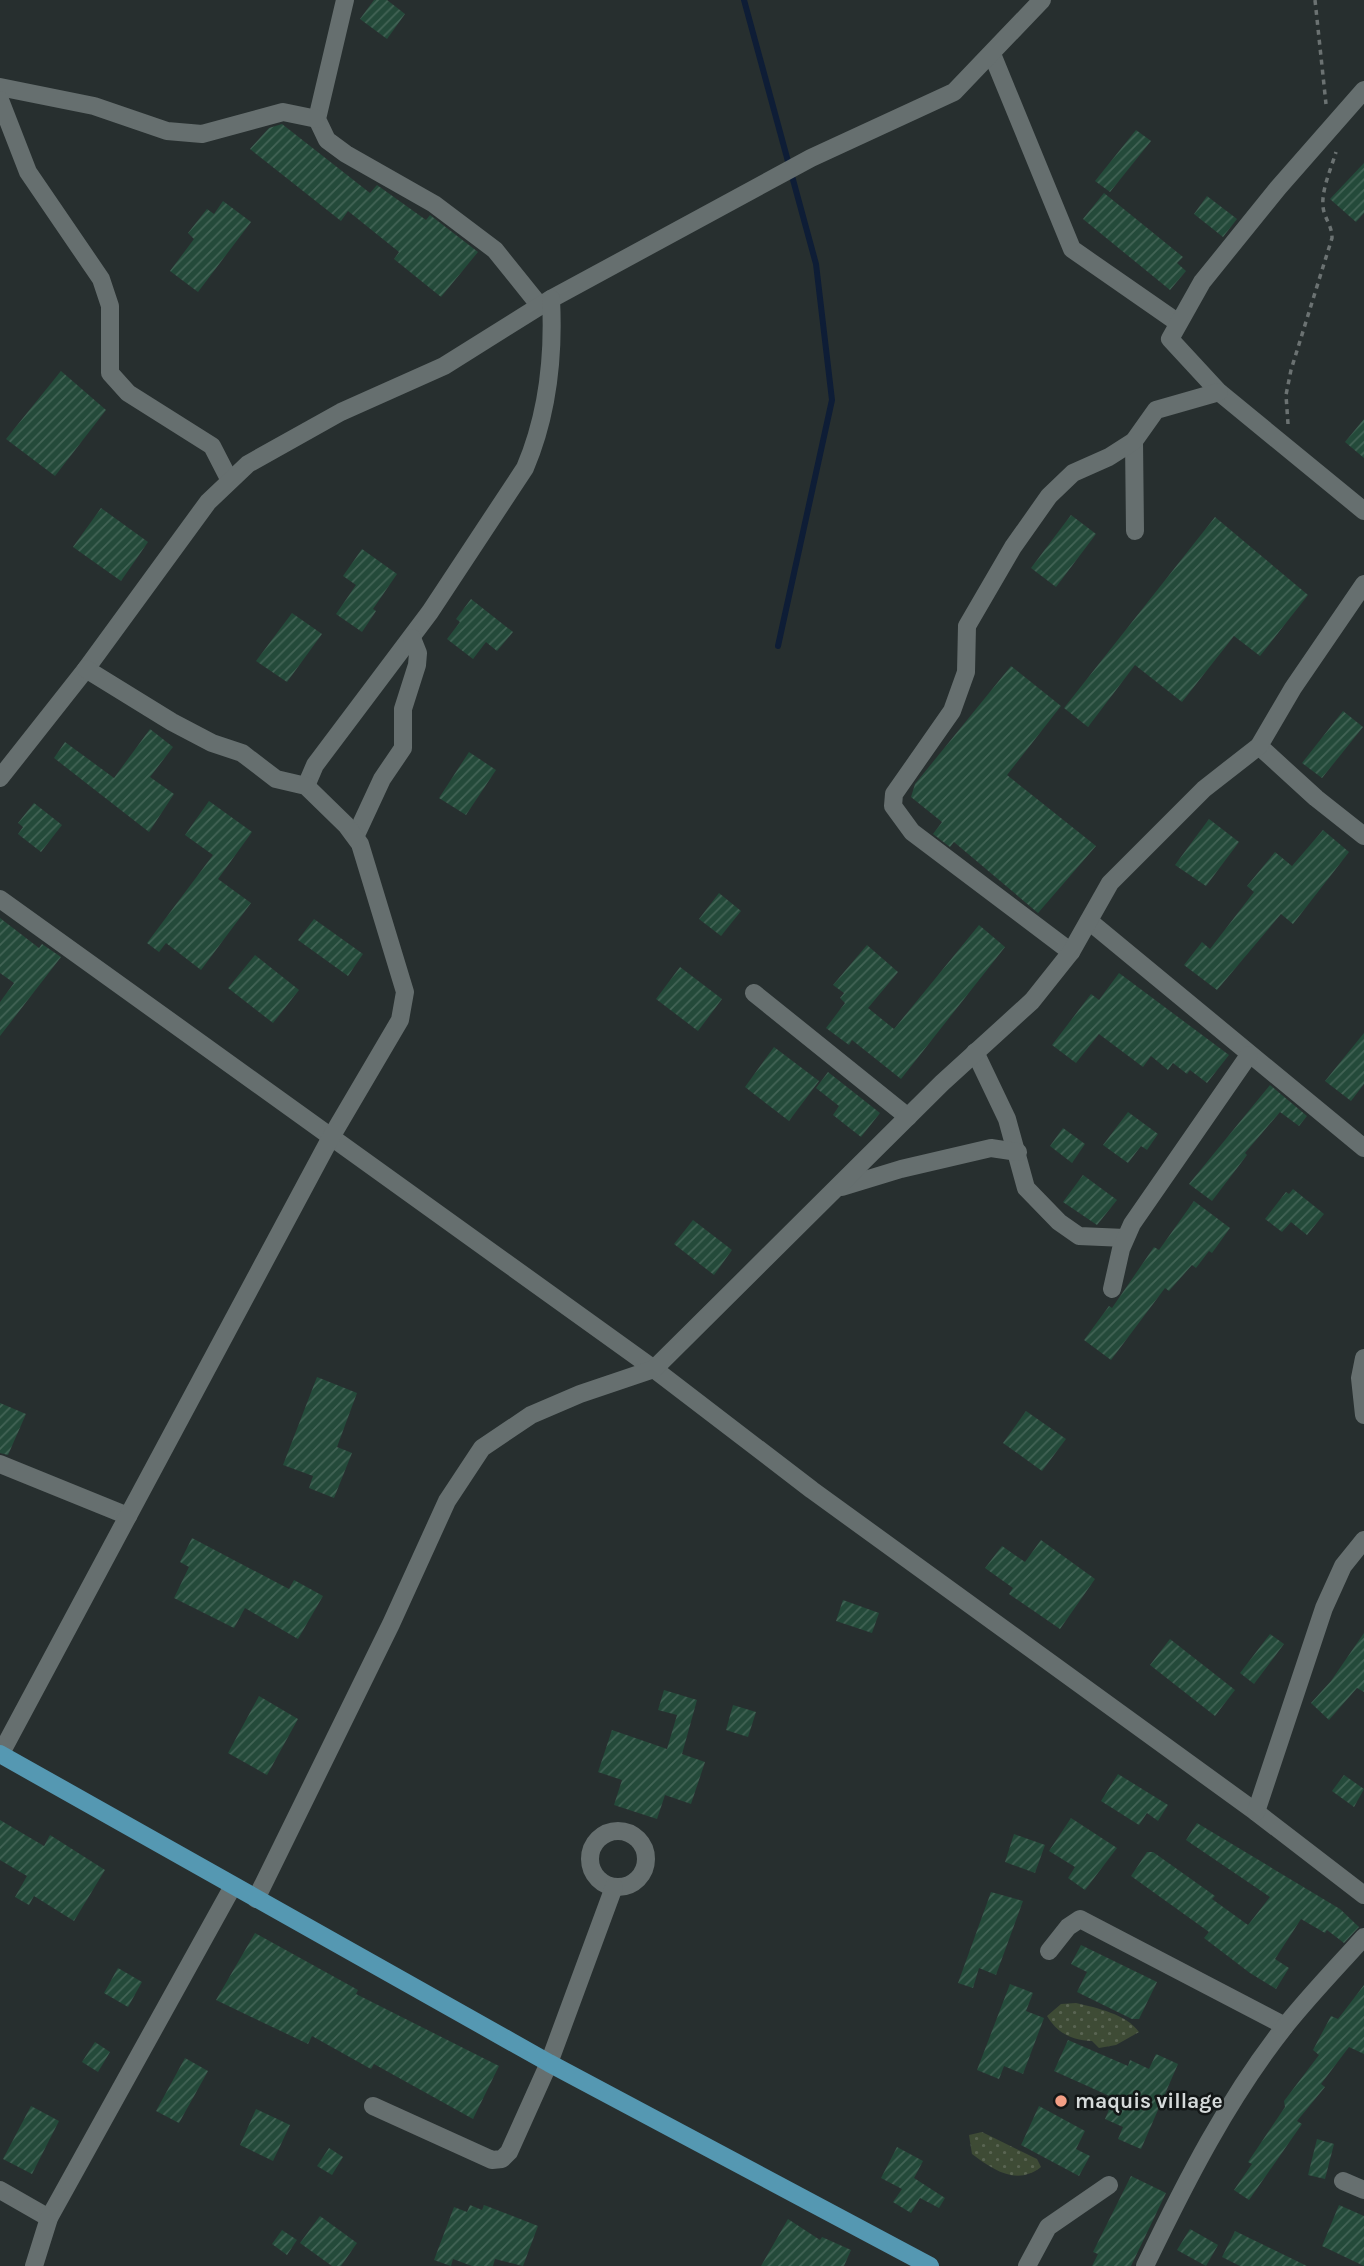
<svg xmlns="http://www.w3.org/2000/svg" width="1364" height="2266" viewBox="0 0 1364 2266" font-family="Karla,sans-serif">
	<defs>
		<pattern id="grass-dots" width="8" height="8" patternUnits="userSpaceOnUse" patternTransform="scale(1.75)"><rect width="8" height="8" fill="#3e4b35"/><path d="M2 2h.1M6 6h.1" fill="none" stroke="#596452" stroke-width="1.8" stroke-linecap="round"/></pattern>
		<pattern id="building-hatch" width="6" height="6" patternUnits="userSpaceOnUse" patternTransform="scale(1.75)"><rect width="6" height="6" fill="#244a3a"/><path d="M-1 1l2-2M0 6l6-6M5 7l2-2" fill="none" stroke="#436456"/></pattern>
	</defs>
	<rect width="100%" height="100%" fill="#272f2f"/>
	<g fill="url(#grass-dots)">
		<path d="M1076 2003C1097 2008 1126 2014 1139 2032L1116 2045 1099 2048 1092 2041C1072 2040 1058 2034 1047 2016L1061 2004Z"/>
		<path d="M982 2132 1037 2159 1041 2167C1017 2186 993 2170 972 2154L969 2135Z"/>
	</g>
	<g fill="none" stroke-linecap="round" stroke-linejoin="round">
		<path stroke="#0e1d36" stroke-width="6" d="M744 0 816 264 832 400 778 646"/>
	</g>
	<g fill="url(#building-hatch)">
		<path d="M374 0H387L405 14 387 39 360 19Z"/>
		<path d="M282 124 370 193 377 185 426 220 430 215 478 252 441 297 394 259 399 252 348 211 341 221 250 149 269 128Z"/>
		<path d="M1136 130 1151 141 1110 192 1095 181Z"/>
		<path d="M1364 163V213L1356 222 1330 199Z"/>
		<path d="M1104 193 1183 257 1177 263 1186 271 1170 290 1083 219Z"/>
		<path d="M1207 196 1237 219 1223 237 1194 214Z"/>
		<path d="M223 201 251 222 198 292 170 271 194 239 188 233 207 209 214 214Z"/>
		<path d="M61 371 106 410 55 476 6 439Z"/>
		<path d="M1364 419V458L1345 442Z"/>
		<path d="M101 508 148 542 121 581 73 547Z"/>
		<path d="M1071 515 1096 534 1056 587 1031 568Z"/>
		<path d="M1215 517 1308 595 1260 656 1234 636 1182 702 1135 665 1088 727 1064 708Z"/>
		<path d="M362 549 397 574 373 609 376 611 362 632 336 614 356 585 343 576Z"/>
		<path d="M471 599 513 632 497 651 486 642 473 659 447 639 460 622 456 619Z"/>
		<path d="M292 613 322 634 287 682 256 661Z"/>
		<path d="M1011 666 1061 706 1007 775 1096 846 1038 913 954 842 950 847 933 834 942 822 911 797 915 784Z"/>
		<path d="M1343 711 1363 727 1322 778 1302 763Z"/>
		<path d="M150 729 173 747 150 777 174 794 149 832 54 758 65 742 114 778Z"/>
		<path d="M469 752 496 770 466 815 439 798Z"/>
		<path d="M209 801 252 832 218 879 251 903 201 970 166 943 159 952 147 943 213 855 185 835Z"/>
		<path d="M34 803 62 825 41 852 18 834 23 827 18 823Z"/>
		<path d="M1209 819 1239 842 1206 886 1175 865Z"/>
		<path d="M1323 830 1349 852 1293 924 1281 914 1217 990 1184 965 1202 942 1210 949 1254 892 1247 886 1275 852 1292 866Z"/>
		<path d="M719 893 741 911 721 936 699 919Z"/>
		<path d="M0 918 39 948 42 944 61 957 0 1036V1002L14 983 0 973Z"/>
		<path d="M314 919 363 954 348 976 298 940Z"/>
		<path d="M979 925 1005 947 901 1079 852 1040 849 1045 826 1028 845 1003 840 998 844 993 833 985 867 945 898 972 868 1008 894 1029Z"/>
		<path d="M255 955 299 990 273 1023 228 988Z"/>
		<path d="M680 967 722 999 698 1031 656 999Z"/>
		<path d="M1119 973 1229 1055 1207 1083 1190 1070 1187 1074 1173 1063 1168 1070 1151 1056 1143 1067 1099 1034 1076 1063 1052 1045 1091 994 1099 1000Z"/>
		<path d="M1364 1033V1084L1351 1101 1325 1081Z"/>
		<path d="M774 1047 819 1081 789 1121 745 1087Z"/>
		<path d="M828 1072 880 1113 861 1137 833 1115 839 1106 816 1088Z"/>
		<path d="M1270 1085 1307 1116 1299 1126 1280 1112 1245 1153 1247 1155 1212 1201 1189 1184Z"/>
		<path d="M1128 1112 1158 1134 1147 1150 1141 1146 1128 1163 1103 1145Z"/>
		<path d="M1063 1128 1085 1144 1072 1163 1050 1146Z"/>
		<path d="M1083 1175 1117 1200 1097 1225 1063 1202Z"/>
		<path d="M1293 1189 1324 1214 1307 1235 1291 1222 1282 1232 1265 1219 1286 1192 1289 1194Z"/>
		<path d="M1194 1201 1230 1228 1212 1253 1209 1251 1196 1268 1192 1265 1169 1291 1165 1288 1111 1360 1084 1340 1109 1306 1112 1308 1154 1247 1159 1250Z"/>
		<path d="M693 1220 732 1250 714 1275 674 1244Z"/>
		<path d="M317 1377 357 1393 337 1447 352 1453 334 1498 309 1488 313 1476 283 1465Z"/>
		<path d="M0 1403 26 1414 8 1455 0 1453Z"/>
		<path d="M1026 1411 1066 1439 1042 1471 1003 1443Z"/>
		<path d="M192 1538 289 1589 294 1580 323 1596 298 1639 245 1608 234 1628 174 1598 189 1567 180 1562Z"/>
		<path d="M1041 1540 1095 1579 1060 1629 1009 1594 1013 1588 985 1568 1002 1546 1025 1562Z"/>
		<path d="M843 1600 879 1613 872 1633 836 1621Z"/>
		<path d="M1364 1633V1692L1357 1688 1329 1720 1311 1703 1331 1681Z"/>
		<path d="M1270 1634 1284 1644 1254 1684 1240 1673Z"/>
		<path d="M1170 1639 1235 1690 1215 1716 1150 1665Z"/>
		<path d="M664 1690 697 1700 682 1754 705 1762 691 1804 665 1795 657 1819 614 1805 622 1780 598 1772 612 1730 667 1749 677 1715 658 1710Z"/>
		<path d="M259 1696 298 1719 267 1775 228 1753Z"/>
		<path d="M733 1705 756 1712 748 1737 726 1730Z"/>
		<path d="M1118 1774 1168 1805 1158 1821 1147 1813 1139 1825 1101 1801Z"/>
		<path d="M1344 1775 1364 1789 1354 1807 1332 1791Z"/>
		<path d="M1071 1818 1117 1848 1085 1890 1068 1878 1075 1867 1049 1851Z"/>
		<path d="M0 1820 44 1846 50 1835 105 1870 74 1921 34 1896 29 1905 15 1897 27 1876 0 1860Z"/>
		<path d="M1197 1823 1340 1909 1359 1927 1344 1943 1327 1930 1325 1933 1301 1919 1275 1959 1289 1968 1276 1989 1250 1973 1204 1938 1209 1932 1131 1876 1147 1852H1153L1215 1896 1212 1899 1248 1925 1270 1897 1186 1840Z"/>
		<path d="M1014 1834 1045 1845 1035 1873 1005 1862Z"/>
		<path d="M991 1892 1023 1901 996 1975 979 1968 973 1988 958 1983Z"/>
		<path d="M255 1933 358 1990 356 1994 499 2066 473 2119 374 2064 371 2069 312 2036 308 2044 216 2000Z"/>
		<path d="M1081 1945 1157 1982 1139 2019H1132L1077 1992 1087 1972 1071 1964Z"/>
		<path d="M118 1968 142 1982 128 2007 104 1993Z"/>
		<path d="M1010 1984 1033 1993 1026 2011 1044 2018 1023 2074 1004 2066 999 2079 977 2070Z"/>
		<path d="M1364 1985V2054L1349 2047 1321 2084 1325 2087 1297 2121 1302 2124 1249 2200 1234 2190 1252 2164 1248 2162 1285 2107 1284 2101 1319 2055 1313 2050 1331 2016 1338 2019Z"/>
		<path d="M1068 2040 1128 2066 1130 2060 1149 2069 1156 2054 1178 2064 1141 2149 1118 2139 1123 2127 1105 2119 1114 2098 1054 2071Z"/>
		<path d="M95 2042 110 2052 98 2072 82 2062Z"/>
		<path d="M185 2058 208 2071 179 2123 156 2111Z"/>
		<path d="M31 2106 59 2121 32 2174 3 2159Z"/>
		<path d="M1039 2106 1085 2131 1076 2149 1090 2156 1079 2176 1021 2145Z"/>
		<path d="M256 2109 290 2125 273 2161 240 2145Z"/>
		<path d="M1317 2139 1334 2144 1325 2179 1308 2175Z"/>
		<path d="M897 2147 923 2161 914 2178 945 2198 939 2208 920 2198 911 2213 893 2202 902 2189 881 2178Z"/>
		<path d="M329 2148 343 2157 332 2175 317 2166Z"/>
		<path d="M1131 2176 1166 2193 1131 2266H1092L1098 2254 1093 2252Z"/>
		<path d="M470 2205 482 2210 484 2205 538 2226 523 2266 495 2259 493 2266H472L453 2259 451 2266 434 2260 454 2207 467 2212Z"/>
		<path d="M1339 2205 1364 2216V2266L1322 2246Z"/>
		<path d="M320 2216 357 2243 341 2266H332L300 2243Z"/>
		<path d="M788 2219 820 2240 822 2237 851 2250 844 2266H761Z"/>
		<path d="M1190 2229 1218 2245 1206 2266 1177 2250Z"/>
		<path d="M282 2230 297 2240 287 2255 272 2244Z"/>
		<path d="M1235 2231 1307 2266H1240L1222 2257Z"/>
	</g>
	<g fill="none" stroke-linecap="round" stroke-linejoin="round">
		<g stroke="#6b7272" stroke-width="3.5" stroke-dasharray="5 5" stroke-linecap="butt">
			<path d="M1315 0 1326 104"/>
			<path d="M1288 424 1286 395 1291 370 1332 238C1332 227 1327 222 1324 212 1319 195 1331 169 1336 152"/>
		</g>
		<g stroke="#666f6f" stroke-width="18">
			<path d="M345 0 317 119 327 140 346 154 434 204 495 250 540 306"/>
			<path d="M992 54 1072 249 1177 322"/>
			<path d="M0 87 94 106 167 131 202 134 283 112 317 119"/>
			<path d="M1364 90 1278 188 1202 282 1170 339 1219 392 1364 511"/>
			<path d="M0 100 28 172 101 279 110 306V373L128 393 212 446 229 479"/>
			<path d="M1134 441 1135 531"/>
			<path d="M1259 746 1316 798 1364 836"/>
			<path d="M0 778 86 669 208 502 248 464 341 412 444 366 551 299 811 158 954 92 1042 0"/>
			<path d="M306 786 315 765 430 612 525 468C548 414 554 357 551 299"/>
			<path d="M356 835 382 779 403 748V709L417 665 418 653 412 638"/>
			<path d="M0 899 654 1369 812 1490 1256 1812 1364 1895"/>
			<path d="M1089 921 1364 1148"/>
			<path d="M1071 952 912 832 893 806 894 794 952 711 966 672 967 626 1013 547 1049 496 1073 473 1109 457 1134 441 1156 410 1219 392"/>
			<path d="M754 993 908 1117"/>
			<path d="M975 1052 1007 1119 1026 1188 1059 1222 1079 1236 1125 1238"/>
			<path d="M842 1187 901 1169 991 1148 1018 1152"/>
			<path d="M1112 1289 1121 1249 1132 1224 1249 1055"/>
			<path d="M1364 1358 1360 1378 1364 1415"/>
			<path d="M0 1464 128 1516"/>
			<path d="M0 1755 330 1139 400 1020 405 992 360 844 346 825 306 786 276 779 242 753 212 743 172 722 86 669"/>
			<path d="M1256 1812 1324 1608 1343 1566 1364 1540"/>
			<circle cx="618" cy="1859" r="28"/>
			<path d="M256 1899 391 1624 447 1501 482 1448 531 1415 580 1394 654 1369 942 1083 1032 1001 1071 952 1110 883 1204 789 1259 746 1293 688 1364 584"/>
			<path d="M1049 1951 1068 1927 1080 1919 1285 2026"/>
			<path d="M373 2106 492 2160 502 2159 509 2152 549 2063 614 1887"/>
			<path d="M1343 2181 1364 2190"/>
			<path d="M0 2190 49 2218"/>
			<path d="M34 2266 49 2218 233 1886"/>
			<path d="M1027 2266 1048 2227 1109 2185"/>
			<path d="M1145 2266C1185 2183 1228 2098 1286 2025 1310 1995 1338 1966 1364 1937"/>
		</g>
		<path stroke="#5598b2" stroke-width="18" d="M0 1754 549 2063 930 2266"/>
	</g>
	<circle fill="#f39f85" stroke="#131717" stroke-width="2.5" cx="1061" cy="2101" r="7"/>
	<g text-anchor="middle" stroke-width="5" stroke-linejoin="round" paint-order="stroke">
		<g font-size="21" font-weight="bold" fill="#d5dada" stroke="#131717" text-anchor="start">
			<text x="1075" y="2108">maquis village</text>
		</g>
	</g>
</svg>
